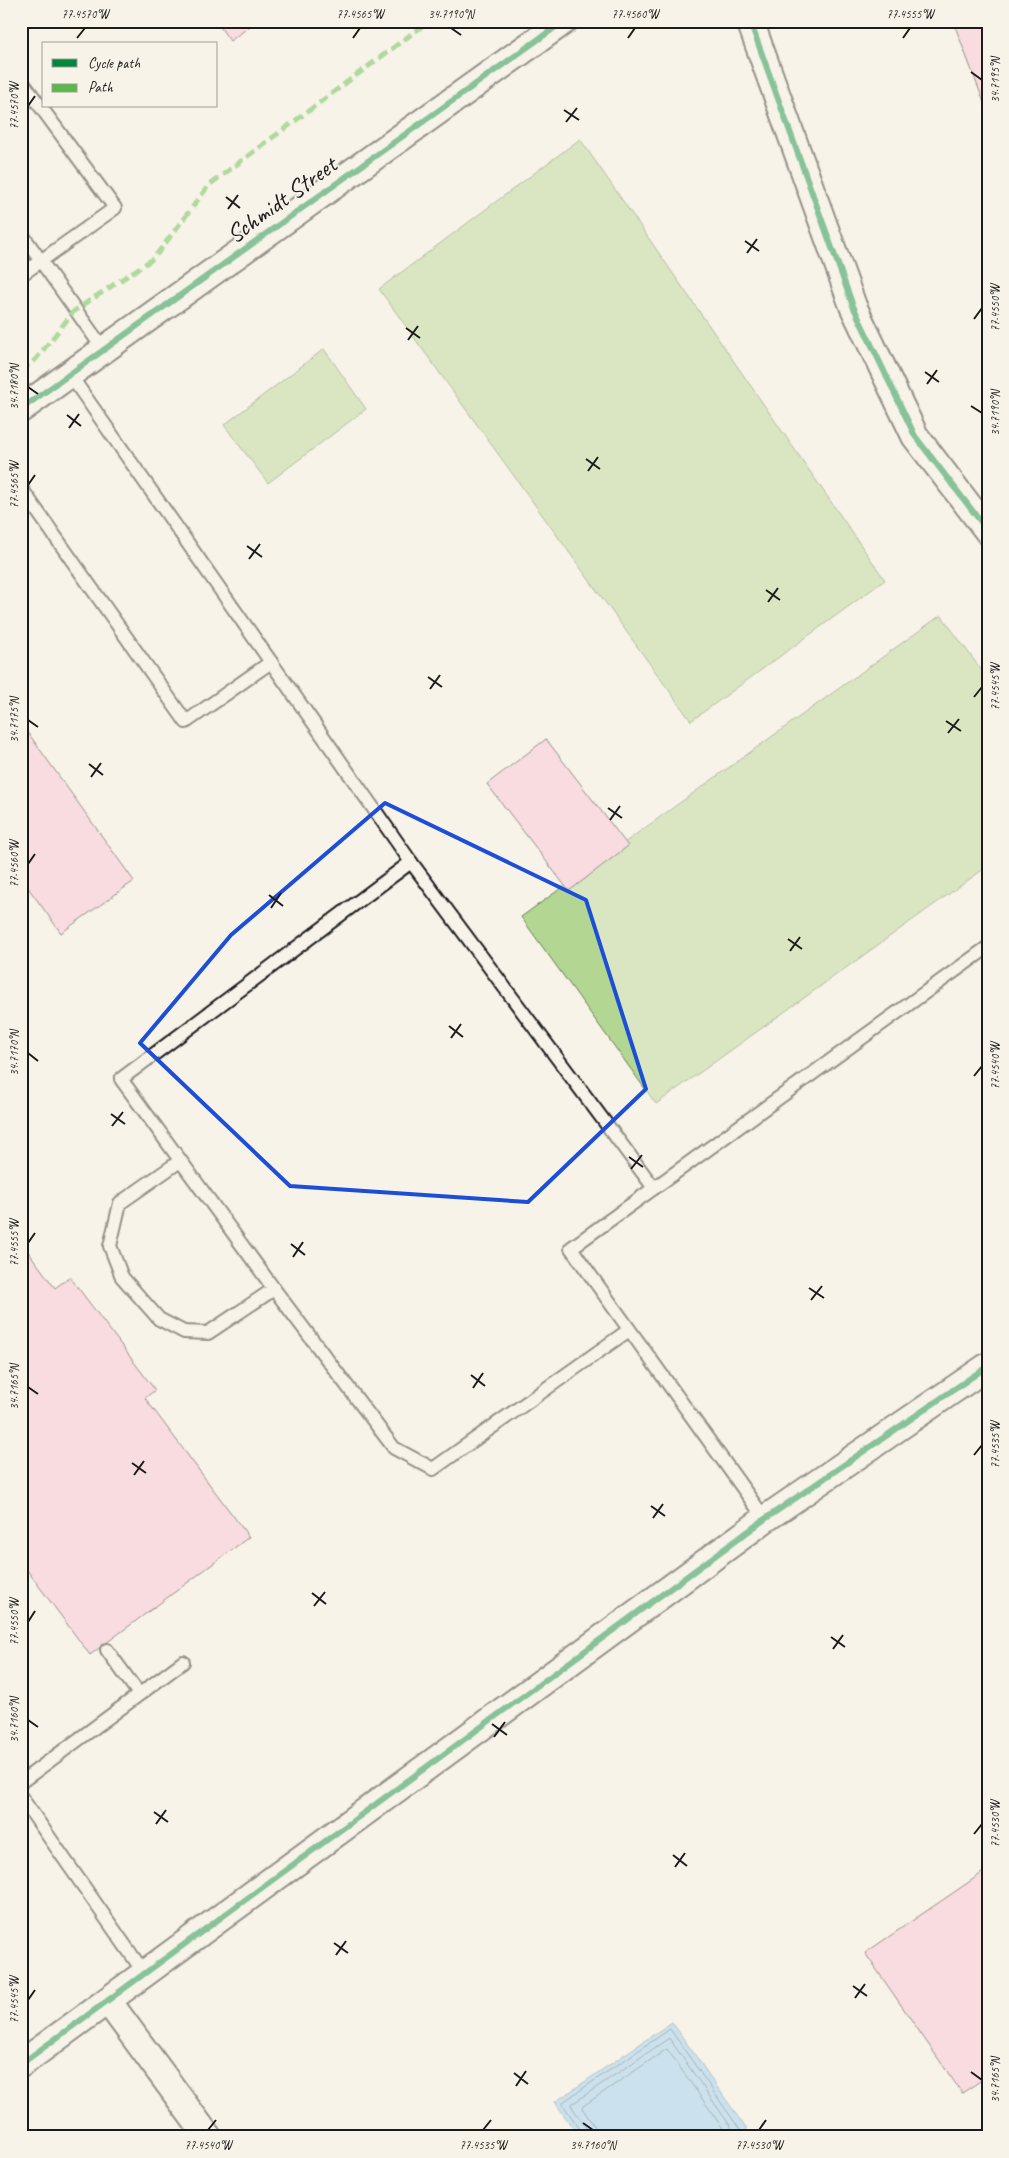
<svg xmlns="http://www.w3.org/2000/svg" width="1009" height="2158" viewBox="0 0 1009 2158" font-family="Caveat,sans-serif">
	<rect width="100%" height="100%" fill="#f7f3e8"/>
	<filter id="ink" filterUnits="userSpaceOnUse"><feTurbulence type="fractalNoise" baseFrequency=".02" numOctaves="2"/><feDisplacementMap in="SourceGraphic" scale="10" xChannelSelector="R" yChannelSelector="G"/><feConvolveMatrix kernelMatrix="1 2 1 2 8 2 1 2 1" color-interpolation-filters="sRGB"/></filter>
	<g filter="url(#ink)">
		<g fill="#b3d792" stroke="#687a57">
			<path d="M580 139 885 580 691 721 379 289Z"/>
			<path d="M324 349 366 409 268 483 224 425Z"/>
			<path d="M941 615 988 679V866L656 1104 521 917Z"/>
		</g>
		<path fill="#94cdf3" stroke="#64869d" d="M672 2022 752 2137H579L555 2102Z"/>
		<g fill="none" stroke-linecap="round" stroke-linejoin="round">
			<g stroke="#4c6372" stroke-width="1">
				<path d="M583 2137 582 2132 563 2105V2102L670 2029 745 2137"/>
				<path d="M589 2137 587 2129 572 2107V2104L669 2038 738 2137"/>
				<path d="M597 2137 595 2127 582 2108 583 2106 667 2049 729 2137"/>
			</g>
		</g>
		<g fill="#f8c0d5" stroke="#1c1c1c">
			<path d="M216 21H257L230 41Z"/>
			<path d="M953 21H988V113Z"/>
			<path d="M21 723 134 881 61 933 21 878Z"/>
			<path d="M546 739 628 846 569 891 487 784Z"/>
			<path d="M21 1242 55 1288 70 1277 155 1390 145 1398 249 1537 90 1655 21 1562Z"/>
			<path d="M988 1869V2076L962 2093 865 1953Z"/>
		</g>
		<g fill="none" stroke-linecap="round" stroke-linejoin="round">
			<defs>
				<g id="service">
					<path d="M21 80 115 208 21 275"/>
					<path d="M21 233 104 350"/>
					<path d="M70 375 411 862"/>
					<path d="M21 488 186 722 271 662"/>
					<path d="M180 1161 120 1203 110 1246 122 1277 159 1319 184 1332 208 1333 274 1289"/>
					<path d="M629 1330 433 1469 394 1448 274 1289 121 1079 411 862 654 1188"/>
					<path d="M765 1519 571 1248 988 947"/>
					<path d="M107 1650 139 1694"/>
					<path d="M21 1782 183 1662"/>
					<path d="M21 1797 145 1974"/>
				</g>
				<g id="minor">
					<path d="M750 21 853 306 915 436 988 531"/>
					<path d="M21 409 564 21"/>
					<path d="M108 2001 208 2137"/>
					<path d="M21 2064 765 1519 988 1366"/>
				</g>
			</defs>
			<use href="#service" stroke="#1c1c1c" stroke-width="16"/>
			<use href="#minor" stroke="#1c1c1c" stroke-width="30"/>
			<use href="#service" stroke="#f7f3e8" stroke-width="12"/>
			<use href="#minor" stroke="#f7f3e8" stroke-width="26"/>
			<path stroke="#58b947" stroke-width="5" stroke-dasharray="10 5" stroke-linecap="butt" d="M21 371 36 359 74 311 154 258 209 185 429 21"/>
			<defs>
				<g id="cycleway">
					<path d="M750 21 853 306 915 436 988 531"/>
					<path d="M21 409 564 21"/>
					<path d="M21 2064 765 1519 988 1366"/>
				</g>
			</defs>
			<use href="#cycleway" stroke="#f7f3e8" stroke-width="9"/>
			<use href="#cycleway" stroke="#00873e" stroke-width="6"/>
		</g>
	</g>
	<path d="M0 0H1009V2158H0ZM385 803 586 900 646 1089 528 1202 290 1186 140 1043 231 935Z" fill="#f7f3e8" fill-opacity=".55" fill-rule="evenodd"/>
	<path fill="none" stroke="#1d4ed8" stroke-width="4" stroke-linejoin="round" d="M385 803 586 900 646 1089 528 1202 290 1186 140 1043 231 935Z"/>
	<path fill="none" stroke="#1c1c1c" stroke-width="2" d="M451 28 461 35M77 38 85 28M353 38 360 28M628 38 635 28M903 38 910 28M971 72 982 80M28 106 35 96M564 110 579 120M566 122 577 108M226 197 240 208M228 209 238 195M745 241 759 251M747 253 757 239M974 319 982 308M406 328 420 338M408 340 418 326M925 372 939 382M927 384 937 370M28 387 38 394M971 406 982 413M67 415 81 426M69 428 79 414M586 459 600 469M588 471 598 457M28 485 35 475M247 546 262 557M249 559 260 544M766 590 780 600M768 602 778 588M428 677 442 687M430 689 440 675M974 697 982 687M28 720 38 727M946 721 961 731M948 733 959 719M89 764 103 775M91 777 101 763M608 808 622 818M610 820 620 806M28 864 35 854M269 895 283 906M271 908 281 893M788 939 802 949M790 951 800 937M449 1026 463 1037M451 1038 461 1024M28 1053 38 1061M974 1076 982 1066M111 1114 125 1124M112 1126 123 1112M629 1157 643 1167M631 1169 642 1155M28 1243 35 1233M291 1244 305 1255M293 1257 303 1242M809 1288 824 1298M811 1300 822 1286M471 1375 485 1386M28 1387 38 1394M473 1388 483 1373M974 1455 982 1445M132 1463 146 1473M134 1475 144 1461M651 1506 665 1516M653 1518 663 1504M312 1593 326 1604M314 1606 325 1592M28 1622 35 1611M831 1637 845 1647M833 1649 843 1635M28 1720 38 1727M492 1724 507 1735M494 1737 505 1722M154 1812 168 1822M156 1824 166 1810M974 1834 982 1824M673 1855 687 1866M675 1867 685 1853M334 1943 348 1953M336 1955 346 1941M853 1986 867 1996M855 1998 865 1984M28 2000 35 1990M971 2072 982 2080M514 2073 528 2084M516 2086 526 2071M583 2123 593 2130M208 2130 216 2120M483 2130 491 2120M759 2130 766 2120"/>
	<g text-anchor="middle" stroke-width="4" stroke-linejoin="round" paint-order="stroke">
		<g font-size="25" fill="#1c1c1c" stroke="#f7f3e8">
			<text transform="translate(281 199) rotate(-36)" y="9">Schmidt Street</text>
		</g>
	</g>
	<rect width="1009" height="2158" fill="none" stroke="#f7f3e8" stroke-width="55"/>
	<rect x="42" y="42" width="175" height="65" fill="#f7f3e8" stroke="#9f9d96"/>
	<rect x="52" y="59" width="25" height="8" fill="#00873e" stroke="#9f9d96"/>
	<text x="88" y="68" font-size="15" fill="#1c1c1c">Cycle path</text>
	<rect x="52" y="84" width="25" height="8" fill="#58b947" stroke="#9f9d96"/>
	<text x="88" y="92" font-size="15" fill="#1c1c1c">Path</text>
	<rect x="28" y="28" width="954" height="2102" fill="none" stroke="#1c1c1c" stroke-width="2"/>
	<g font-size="12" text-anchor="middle" fill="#1c1c1c">
		<text x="85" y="18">77.4570°W</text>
		<text x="360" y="18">77.4565°W</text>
		<text x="451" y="18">34.7190°N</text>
		<text x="635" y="18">77.4560°W</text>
		<text x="910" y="18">77.4555°W</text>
		<text transform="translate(995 80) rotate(-90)" y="4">34.7195°N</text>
		<text transform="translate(14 106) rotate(-90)" y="4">77.4570°W</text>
		<text transform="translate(995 308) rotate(-90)" y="4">77.4550°W</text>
		<text transform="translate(14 387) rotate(-90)" y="4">34.7180°N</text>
		<text transform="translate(995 413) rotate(-90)" y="4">34.7190°N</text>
		<text transform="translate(14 485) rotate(-90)" y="4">77.4565°W</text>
		<text transform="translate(995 687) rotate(-90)" y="4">77.4545°W</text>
		<text transform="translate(14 720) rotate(-90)" y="4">34.7175°N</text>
		<text transform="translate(14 864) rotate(-90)" y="4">77.4560°W</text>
		<text transform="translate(14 1053) rotate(-90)" y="4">34.7170°N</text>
		<text transform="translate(995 1066) rotate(-90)" y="4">77.4540°W</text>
		<text transform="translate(14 1243) rotate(-90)" y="4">77.4555°W</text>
		<text transform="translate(14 1387) rotate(-90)" y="4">34.7165°N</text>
		<text transform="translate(995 1445) rotate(-90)" y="4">77.4535°W</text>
		<text transform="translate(14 1622) rotate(-90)" y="4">77.4550°W</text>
		<text transform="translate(14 1720) rotate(-90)" y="4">34.7160°N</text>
		<text transform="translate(995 1824) rotate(-90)" y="4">77.4530°W</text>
		<text transform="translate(14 2000) rotate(-90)" y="4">77.4545°W</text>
		<text transform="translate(995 2080) rotate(-90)" y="4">34.7165°N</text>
		<text x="208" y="2149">77.4540°W</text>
		<text x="483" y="2149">77.4535°W</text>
		<text x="593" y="2149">34.7160°N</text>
		<text x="759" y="2149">77.4530°W</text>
	</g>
</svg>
